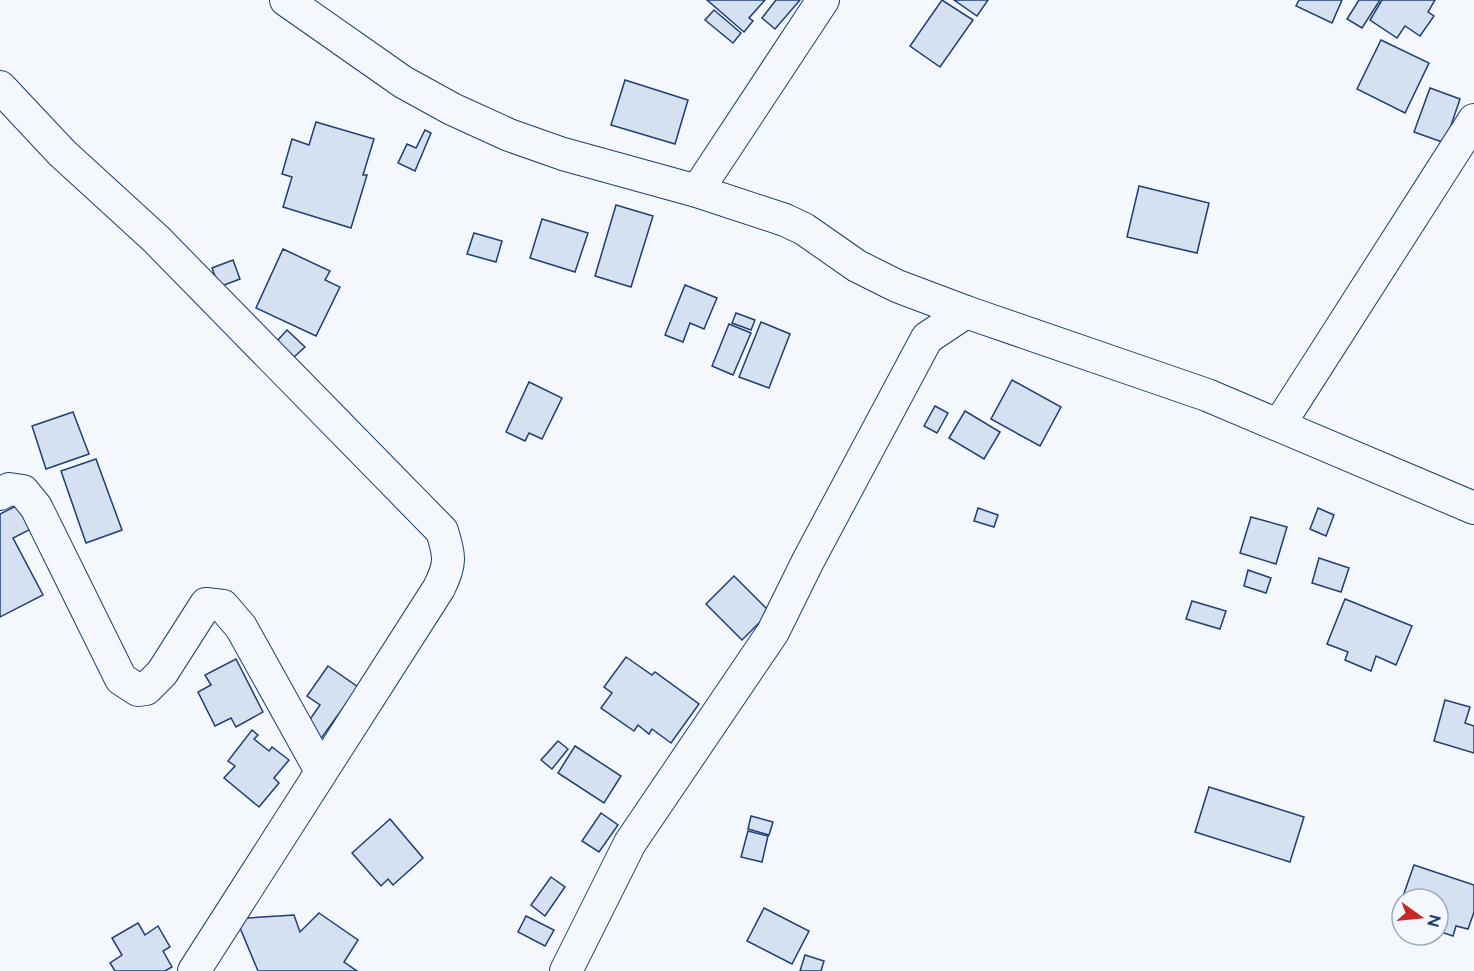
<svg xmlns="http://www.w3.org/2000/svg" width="1474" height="971" viewBox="0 0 1474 971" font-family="Raleway,sans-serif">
	<rect width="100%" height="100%" fill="#f4f7fb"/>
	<g fill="#d5e0f0" stroke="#1d3f73" stroke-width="1.5">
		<path d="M707 0H765L749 18 753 21 744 32Z"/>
		<path d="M776 0H800L775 29 762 18Z"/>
		<path d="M942 0 973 20 940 67 910 46Z"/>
		<path d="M954 0H988L977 16Z"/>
		<path d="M1299 0H1342L1332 23 1296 6Z"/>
		<path d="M1359 0H1380L1362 28 1347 19Z"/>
		<path d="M1382 0H1435L1428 12 1434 16 1420 36 1405 26 1397 38 1370 20Z"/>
		<path d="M714 10 741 33 733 43 705 20Z"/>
		<path d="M1381 40 1429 63 1405 113 1357 89Z"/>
		<path d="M625 80 688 100 675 144 611 125Z"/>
		<path d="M1430 88 1460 99 1445 143 1414 132Z"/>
		<path d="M316 122 374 139 363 175H367L351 228 283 207 292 177 282 174 292 139 309 145Z"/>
		<path d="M425 130 431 133 415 171 398 163 407 144 416 148Z"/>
		<path d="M1139 186 1209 203 1197 253 1127 237Z"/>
		<path d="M616 205 653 216 631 287 595 276Z"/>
		<path d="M542 219 588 233 575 272 530 258Z"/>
		<path d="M474 233 502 241 496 262 467 254Z"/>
		<path d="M283 249 330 271 325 280 340 287 316 336 256 308Z"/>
		<path d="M233 260 240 279 219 287 212 268Z"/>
		<path d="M685 285 717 298 704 329 690 323 683 342 665 335Z"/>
		<path d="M736 313 755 320 751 330 732 323Z"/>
		<path d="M761 322 790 334 769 388 739 377Z"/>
		<path d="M729 324 751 333 733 375 712 366Z"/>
		<path d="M287 330 305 347 294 357 277 341Z"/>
		<path d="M1012 380 1061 407 1040 446 991 419Z"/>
		<path d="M529 382 562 398 542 439 529 433 525 441 506 432Z"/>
		<path d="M935 406 948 413 937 433 924 426Z"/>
		<path d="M965 411 1000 432 984 459 949 438Z"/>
		<path d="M73 412 89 454 46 469 32 426Z"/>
		<path d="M96 459 122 530 86 543 61 471Z"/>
		<path d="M18 505 31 529 13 538 43 595 0 617V514Z"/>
		<path d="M978 508 998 515 994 527 974 521Z"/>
		<path d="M1318 508 1334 515 1326 536 1310 529Z"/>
		<path d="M1251 517 1287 527 1276 564 1240 553Z"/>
		<path d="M1319 558 1349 568 1341 592 1312 583Z"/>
		<path d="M1248 570 1271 578 1266 593 1244 586Z"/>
		<path d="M734 576 770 612 742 640 706 604Z"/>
		<path d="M1345 599 1412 626 1396 665 1376 656 1371 671 1345 660 1348 652 1327 644Z"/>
		<path d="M1192 601 1226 611 1220 629 1186 619Z"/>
		<path d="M626 657 652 675 655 672 699 704 671 743 652 729 649 734 638 725 634 731 601 708 612 693 604 687Z"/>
		<path d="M236 659 263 712 236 727 231 718 215 726 198 692 211 685 205 675Z"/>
		<path d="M328 666 358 687 320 740 304 728 320 705 307 696Z"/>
		<path d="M1445 700 1470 707 1465 723 1474 726V753L1434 741Z"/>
		<path d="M252 730 258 735 254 739 269 751 272 747 289 760 274 778 279 783 259 807 224 778 235 766 228 761Z"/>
		<path d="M558 741 568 749 552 769 541 760Z"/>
		<path d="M575 746 621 776 604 803 558 773Z"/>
		<path d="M1209 787 1304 817 1290 862 1195 832Z"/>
		<path d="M601 813 618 825 599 852 582 841Z"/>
		<path d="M751 816 773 822 769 835 748 829Z"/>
		<path d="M390 819 423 858 393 885 388 879 381 886 352 853Z"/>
		<path d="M748 831 768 836 762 862 741 857Z"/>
		<path d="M1414 865 1474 885V912L1468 929 1456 926 1453 936 1438 931V899H1402Z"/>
		<path d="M551 877 565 887 545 916 531 905Z"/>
		<path d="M764 908 809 931 792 964 747 941Z"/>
		<path d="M319 913 358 940 344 962 357 971H258L238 923 247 918 294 915 300 932Z"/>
		<path d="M526 916 554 930 545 946 518 932Z"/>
		<path d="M138 923 145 935 158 926 170 947 163 951 172 967 165 971H115L110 963 122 955 112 938Z"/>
		<path d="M805 955 824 961 821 971H800Z"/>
	</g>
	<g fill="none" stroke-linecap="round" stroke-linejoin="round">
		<defs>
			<g id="minor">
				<path d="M286 0 403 82 452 109 509 135 563 154 697 191 785 220 804 229 857 266 897 286 966 312 1207 395 1474 508"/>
				<path d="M0 87 62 153 156 239 442 531C450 556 451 564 439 588L194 971"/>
				<path d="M697 191 823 0"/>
				<path d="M1279 425 1474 120"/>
				<path d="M0 494 9 489 23 491 36 507 121 679 138 690 146 689 162 673 206 604 223 606 241 627 321 771"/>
				<path d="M566 971 630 843 773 632 808 561 927 338 966 312"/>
			</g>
		</defs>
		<use href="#minor" stroke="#1d3f73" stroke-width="34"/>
		<use href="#minor" stroke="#f4f7fb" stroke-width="32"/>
	</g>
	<g transform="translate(1420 917) rotate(105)"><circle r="28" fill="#f4f7fb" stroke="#9eadc5" stroke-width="1.5"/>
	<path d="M0-4.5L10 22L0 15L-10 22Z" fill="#c62828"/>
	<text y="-9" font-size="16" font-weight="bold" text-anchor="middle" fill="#1d3f73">N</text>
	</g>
</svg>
